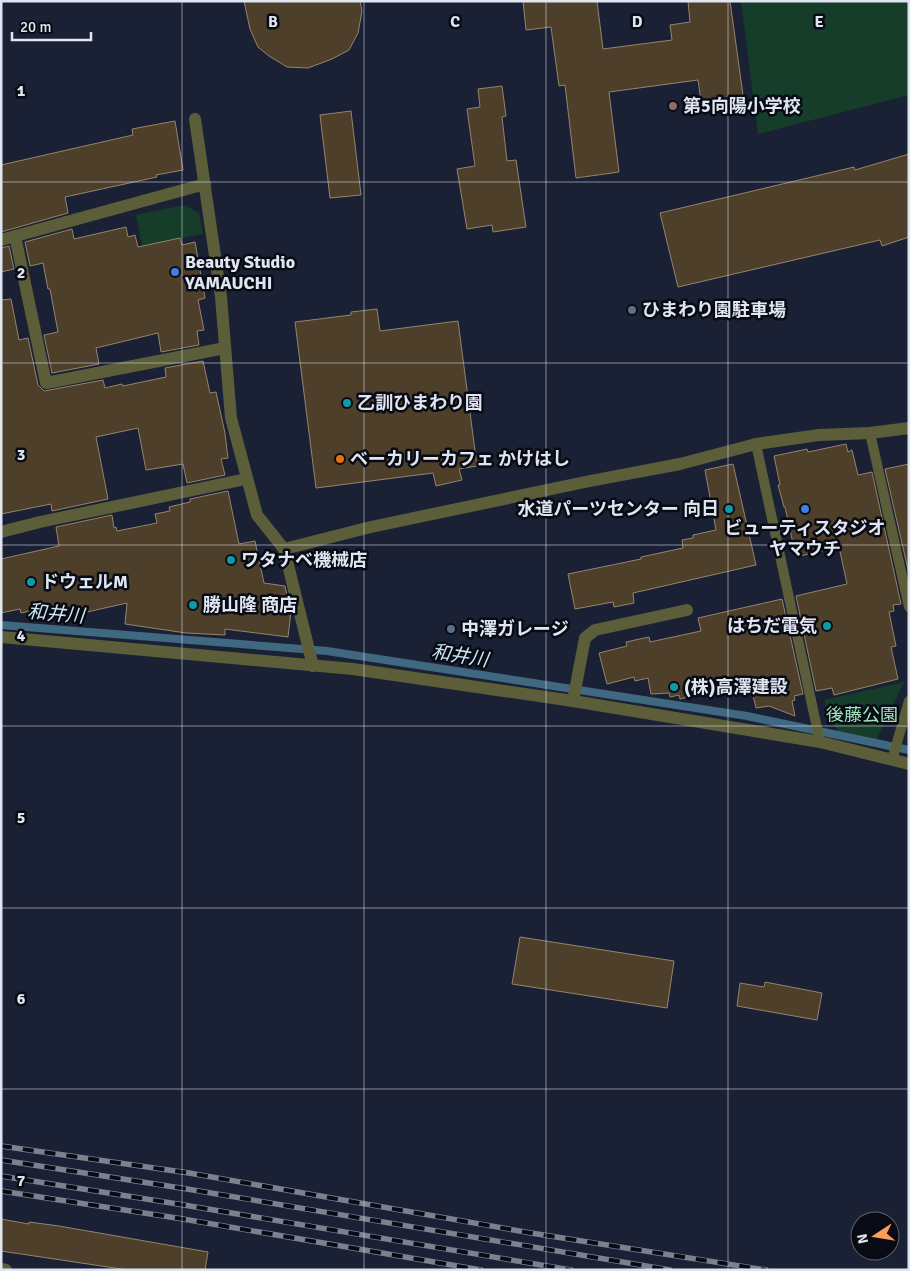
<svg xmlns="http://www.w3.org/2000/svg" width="910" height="1271" viewBox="0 0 910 1271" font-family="Signika,'Noto Sans JP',sans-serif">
	<rect width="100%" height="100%" fill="#1b2134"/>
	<g fill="#153d29">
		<path d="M741 1H909V95L758 134Z"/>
		<path d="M184 205 199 213 203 234 142 246 136 215Z"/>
		<path d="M904 682 876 741 867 742 838 732 828 713 824 700Z"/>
	</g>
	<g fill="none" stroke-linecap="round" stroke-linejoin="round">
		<path stroke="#406981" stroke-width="8" d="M1 625 327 651 747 716 909 750"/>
	</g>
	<g fill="#4e3f2b" stroke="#95836e">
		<path d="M244 1H360L362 11 358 33 349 50 332 59 308 68 287 67 269 56 258 47 250 29Z"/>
		<path d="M523 1H597L603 49 672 40 670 25 690 22 688 1H730L743 95 701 101 698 80 609 92 619 172 576 178 565 85 559 86 551 27 526 30Z"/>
		<path d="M502 86 506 116 502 117 507 161 516 160 526 227 493 232 492 225 467 229 457 169 475 166 467 109 480 107 478 89Z"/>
		<path d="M351 111 361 195 330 198 320 115Z"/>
		<path d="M175 121 183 170 156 175 157 177 65 197 68 213 1 232V165L133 135 132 129Z"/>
		<path d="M909 154V237L882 246 880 240 678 287 660 213 854 167 855 170Z"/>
		<path d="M126 227 128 237 135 235 138 247 180 238 182 245 195 242 205 298 198 300 204 330 197 331 199 345 161 352 158 333 96 348 99 364 52 373 44 335 58 332 50 289H48L43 263 30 266 25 242 72 229 74 239Z"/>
		<path d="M9 246 14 269 1 272V248Z"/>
		<path d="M11 299 19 340 28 338 38 385 44 391 103 380 105 388 122 384 123 386 166 377 165 368 203 361 210 393 216 392 225 433 228 458 221 459 225 475 187 483 183 464 146 470 138 428 96 437 108 499 52 511 51 504 1 514V300Z"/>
		<path d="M377 309 380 331 458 321 477 466 459 469 462 480 436 486 433 473 316 488 295 322 351 315V312Z"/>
		<path d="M846 444 848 452 852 450 858 475 872 472 901 604 893 605 894 611 889 612 896 646 891 647 898 679 834 695 832 688 816 691 796 596 847 584 839 547 796 557 785 507H784L778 485H780L774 456 807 449 808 452Z"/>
		<path d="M733 464 756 565 633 593 634 603 614 607 613 602 575 609 568 574 641 559V557L683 548 682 540 693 538V535L716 530 705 470Z"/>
		<path d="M909 464V574L885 469Z"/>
		<path d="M228 491 239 544 255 541 264 583 285 586 287 596 286 612H291L288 637 225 629V635L186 633 125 624 127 603 87 612 86 606 58 612 56 605 21 613 20 609 1 613V559L59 546 56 527 112 515 114 528 116 527 117 531 157 523 155 514 170 511 169 507 190 502V499Z"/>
		<path d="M782 599 803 694 794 696 795 700 792 701 795 716 769 706 756 708 751 687 711 696 710 692 680 699 679 695 670 697 669 693 651 694 648 678 635 681 634 677 607 684 599 653 627 646 626 642 649 637 650 642 701 631 698 618Z"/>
		<path d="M520 937 674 961 667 1008 512 984Z"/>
		<path d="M765 982 822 993 817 1020 737 1006 740 983 764 987Z"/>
		<path d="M1 1219 29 1224V1222L59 1226 208 1252 205 1270H128L1 1251Z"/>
	</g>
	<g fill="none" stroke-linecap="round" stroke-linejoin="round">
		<g stroke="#5c5e3a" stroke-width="10">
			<path d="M870 433 909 607"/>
			<path d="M756 444 820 742"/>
			<path d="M892 760 909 701"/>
		</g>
		<g stroke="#5c5e3a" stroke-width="12">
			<path d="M195 119 221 297 231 418 257 515 284 549 313 666"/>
			<path d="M15 236 46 383 225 348"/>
			<path d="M1 240 205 184"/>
			<path d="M1 532 40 522 246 479"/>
			<path d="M284 549 371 527 590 481 680 464 756 444 819 435 870 433 909 428"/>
			<path d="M1 637 353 669 573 701 820 742 909 764"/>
			<path d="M573 701 585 638 595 630 687 610"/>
			<path d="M1 1269 6 1270"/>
		</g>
		<defs>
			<g id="rail">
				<path d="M1 1146 189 1173 531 1233 766 1270"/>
				<path d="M1 1160 187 1189 670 1270"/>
				<path d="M1 1176 184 1205 571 1270"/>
				<path d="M1 1191 183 1219 481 1270"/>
			</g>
		</defs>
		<use href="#rail" stroke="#7c8191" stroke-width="5.5"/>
		<use href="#rail" stroke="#080b13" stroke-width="4" stroke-dasharray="11" stroke-linecap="butt"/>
	</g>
	<path fill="none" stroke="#e0e5f2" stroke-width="1" stroke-opacity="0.55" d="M182 1V1270M364 1V1270M546 1V1270M728 1V1270M1 182H909M1 363H909M1 545H909M1 726H909M1 908H909M1 1089H909"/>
	<circle fill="#8d6e63" stroke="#080b13" stroke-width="2" cx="673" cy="106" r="5"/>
	<g fill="#3f7fe0" stroke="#080b13" stroke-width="2">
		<circle cx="175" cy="272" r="5"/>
		<circle cx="805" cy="509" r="5"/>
	</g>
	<g fill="#5c6f8a" stroke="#080b13" stroke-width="2">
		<circle cx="632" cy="310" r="5"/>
		<circle cx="451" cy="629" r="5"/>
	</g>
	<g fill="#0f9aa8" stroke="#080b13" stroke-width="2">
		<circle cx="347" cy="403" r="5"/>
		<circle cx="729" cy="509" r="5"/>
		<circle cx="231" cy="560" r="5"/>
		<circle cx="31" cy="582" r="5"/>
		<circle cx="193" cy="605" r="5"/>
		<circle cx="827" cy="626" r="5"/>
		<circle cx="674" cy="687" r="5"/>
	</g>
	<circle fill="#e8710a" stroke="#080b13" stroke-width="2" cx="340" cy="459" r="5"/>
	<g text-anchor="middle" stroke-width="5" stroke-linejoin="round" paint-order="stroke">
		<g font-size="18" font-weight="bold" fill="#e0e5f2" stroke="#080b13" text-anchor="start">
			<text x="683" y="112">第5向陽小学校</text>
			<text x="185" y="268">Beauty Studio<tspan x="185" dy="21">YAMAUCHI</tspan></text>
			<text x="642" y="316">ひまわり園駐車場</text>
			<text x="357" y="409">乙訓ひまわり園</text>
			<text x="350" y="465">ベーカリーカフェ かけはし</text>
			<text x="719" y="515" text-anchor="end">水道パーツセンター 向日</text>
			<text x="805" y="534" text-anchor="middle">ビューティスタジオ<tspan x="805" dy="21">ヤマウチ</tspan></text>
			<text x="241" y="566">ワタナベ機械店</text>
			<text x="41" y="588">ドウェルM</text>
			<text x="203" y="611">勝山隆 商店</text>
			<text x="817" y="632" text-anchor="end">はちだ電気</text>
			<text x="461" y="635">中澤ガレージ</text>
			<text x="684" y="693">(株)高澤建設</text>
		</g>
		<g font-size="18" fill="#a0e5bc" stroke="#080b13">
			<text x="862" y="721">後藤公園</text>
		</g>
		<g font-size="19" font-style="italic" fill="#cce7f7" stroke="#080b13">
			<text transform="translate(56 613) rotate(5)" y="7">和井川</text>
			<text transform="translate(460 655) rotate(9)" y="7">和井川</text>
		</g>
	</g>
	<g font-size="16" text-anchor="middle" font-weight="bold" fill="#e0e5f2" stroke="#080b13" stroke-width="5" stroke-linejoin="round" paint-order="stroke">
		<text x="273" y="27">B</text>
		<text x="455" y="27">C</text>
		<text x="637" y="27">D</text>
		<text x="819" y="27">E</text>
		<text x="21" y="96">1</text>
		<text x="21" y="278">2</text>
		<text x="21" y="460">3</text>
		<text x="21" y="641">4</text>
		<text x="21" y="823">5</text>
		<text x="21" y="1004">6</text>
		<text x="21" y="1186">7</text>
	</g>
	<rect width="910" height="1271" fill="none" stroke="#e0e5f2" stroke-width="5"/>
	<g transform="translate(875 1236) rotate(258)"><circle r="24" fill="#080b13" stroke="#5e626c"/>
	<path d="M0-4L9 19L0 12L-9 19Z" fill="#fd9c55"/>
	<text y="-8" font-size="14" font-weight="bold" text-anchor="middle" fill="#e0e5f2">N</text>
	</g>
	<path d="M12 32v8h79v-8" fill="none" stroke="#e0e5f2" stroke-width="2.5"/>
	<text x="20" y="32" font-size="15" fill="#e0e5f2" stroke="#080b13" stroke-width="4" paint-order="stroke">20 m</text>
</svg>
